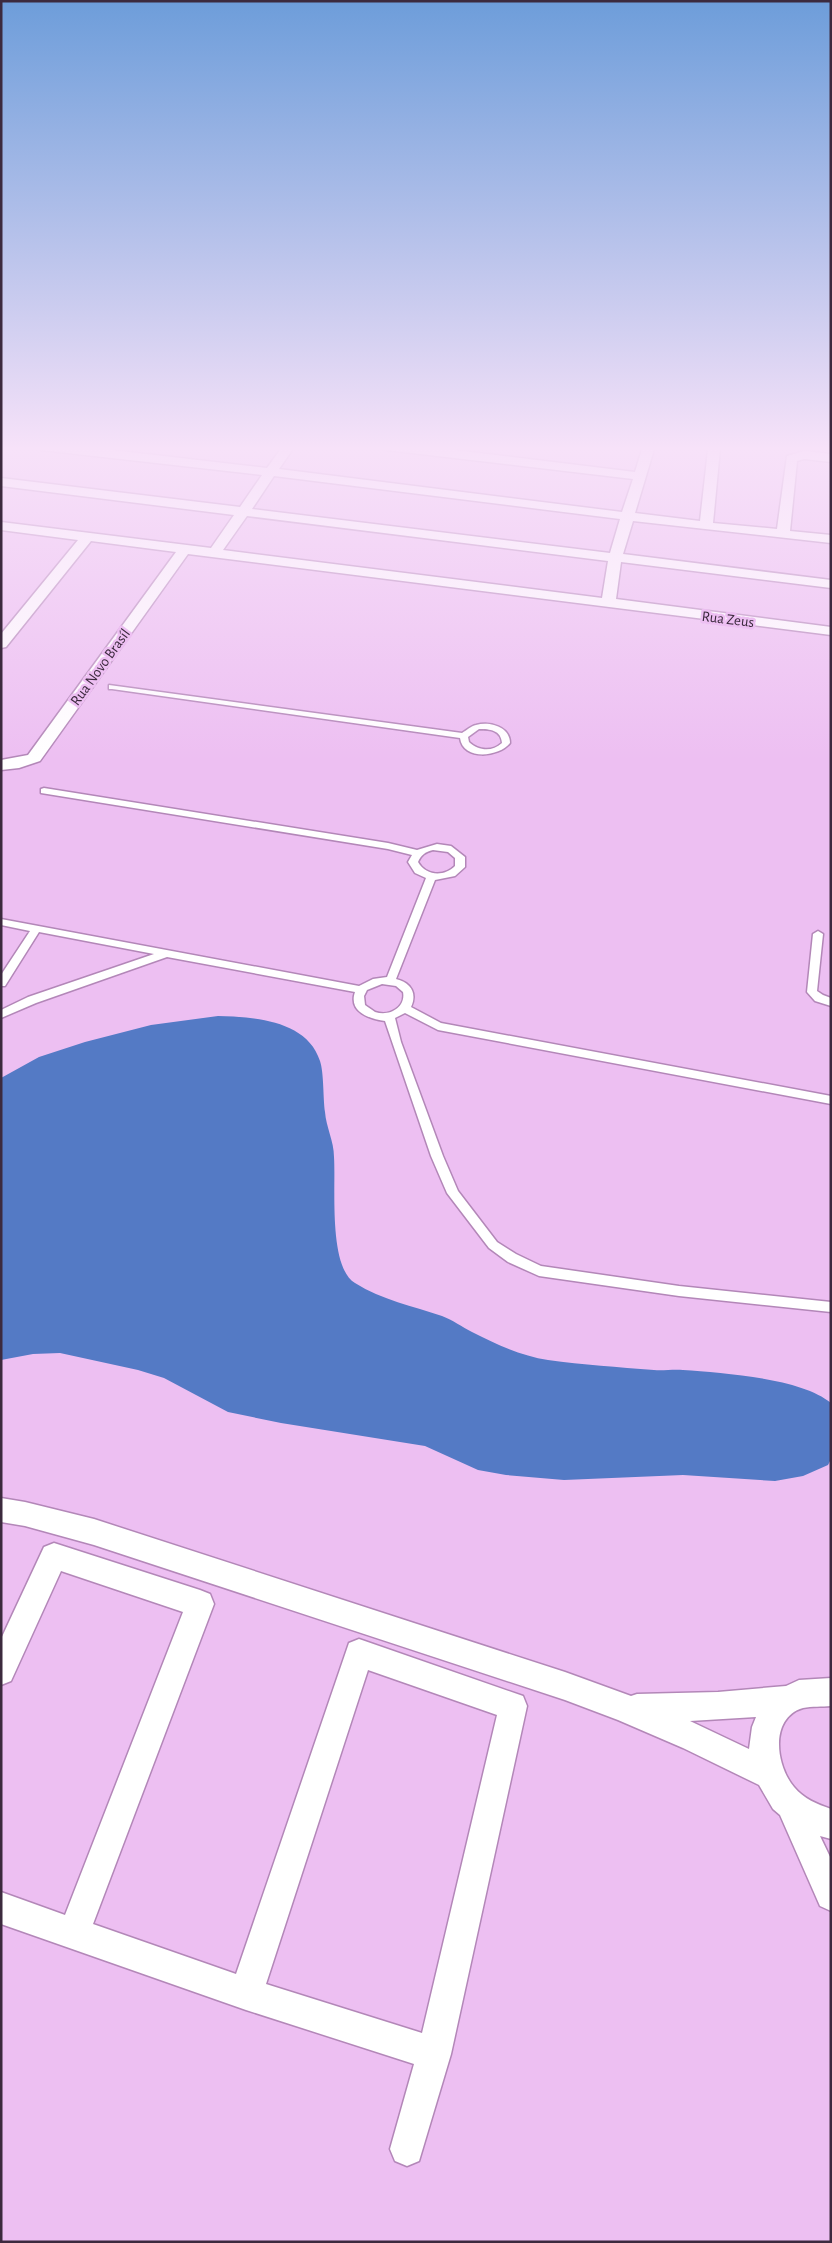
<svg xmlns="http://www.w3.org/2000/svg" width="832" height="2243" viewBox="0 0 832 2243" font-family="'Alegreya Sans',sans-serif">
	<rect width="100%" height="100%" fill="#edbff2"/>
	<path fill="#547ac5" d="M218 1016C254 1017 307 1020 320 1061 324 1073 323 1098 325 1112 326 1127 334 1141 334 1157 336 1186 328 1267 355 1283 382 1300 413 1306 442 1316 453 1320 462 1327 472 1332 495 1344 522 1356 548 1360 583 1365 618 1367 654 1370 663 1371 673 1369 683 1370 723 1373 801 1378 831 1403V1459L828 1465 803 1476 775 1481 683 1475 564 1480 506 1475 478 1470 425 1446 281 1423 228 1412 164 1378 138 1370 60 1353 33 1354 1 1360V1078L39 1057 85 1042 151 1025Z"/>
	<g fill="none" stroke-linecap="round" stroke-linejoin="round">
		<defs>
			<g id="lane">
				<path d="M109 685 462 733C467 730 471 726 476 725 490 721 510 727 510 743 499 757 463 761 460 738L112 689H109ZM479 729C490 729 501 730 502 743 492 752 479 751 469 742L468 737Z"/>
				<path d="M44 788 388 843 417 850 437 844 451 846 465 857V867L455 876 435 880 396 979C412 983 417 994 411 1007L441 1023 831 1096V1104L438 1030 405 1013 395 1018 401 1042 443 1156 458 1191 497 1242 516 1254 541 1266 679 1286 831 1302V1312L679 1296 539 1276 508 1262 489 1248 447 1193 431 1156 385 1021C370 1019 348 1012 355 992L167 957 36 1003 1 1018V1010L28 997 154 954 39 932 5 986H1V975L30 931 1 925V919L359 986 373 979 387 977 426 878 415 873 408 862 412 855 388 849 41 793V789ZM433 850 448 852 455 858V866C444 877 426 876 418 862 421 855 425 852 433 850ZM382 984 396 986 403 992C406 1007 390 1017 375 1012 372 1010 368 1007 365 1005L364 996 367 990Z"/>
				<path d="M818 931 823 934 817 991 823 995 831 998V1006L815 1001 807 992 813 934Z"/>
			</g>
			<g id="street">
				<path d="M35 446H77L267 468 283 446H295L279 469 622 512 633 479 386 450 380 446H421L635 472 643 446H655L635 513 700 521 708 450 703 446H718L720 449 713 523 777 529 787 456 804 451 831 454V462L804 459 797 461 790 531 831 535V543L633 521 623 554 831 580V588L621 562 616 599 831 627V635L188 554 40 761 19 768 1 770V760L28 755 176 552 91 541 6 647 1 648V634L78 540 1 530V522L211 548 234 515 1 486V478L240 507 262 475 41 450ZM274 476 620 519 610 553 252 509ZM247 516 608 561 602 598 223 550Z"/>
				<path d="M1 1498 25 1502 94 1519 565 1672 631 1696 637 1694 718 1692 786 1686 799 1680 831 1678V1706C822 1707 812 1706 803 1708 769 1718 776 1766 794 1787 804 1799 817 1804 831 1809V1839L820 1836 831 1859V1911L820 1906 780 1815 773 1809 759 1785 683 1748 618 1720 565 1700 94 1545 25 1526 1 1522ZM756 1717 752 1727 749 1749 690 1721Z"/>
				<path d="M54 1543 200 1590 210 1594 214 1604 93 1924 236 1974 349 1643 359 1639 523 1696 527 1706 451 2054 419 2161 407 2166 395 2161 390 2149 414 2064 246 2010 1 1924V1892L65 1915 183 1612 61 1571 11 1681 1 1685V1639L44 1547ZM368 1670 497 1715 422 2033 266 1984Z"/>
			</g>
		</defs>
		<use href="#lane" stroke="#b387b8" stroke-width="3"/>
		<use href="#street" stroke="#b387b8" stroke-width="3"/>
		<use href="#lane" fill="#fff" fill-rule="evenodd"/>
		<use href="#street" fill="#fff" fill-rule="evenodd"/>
	</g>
	<linearGradient id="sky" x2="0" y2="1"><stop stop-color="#6d9dda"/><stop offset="0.59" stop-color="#f7e2f9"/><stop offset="1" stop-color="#f7e2f9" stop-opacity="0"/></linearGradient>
	<rect width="832" height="760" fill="url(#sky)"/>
	<g text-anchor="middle" stroke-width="5" stroke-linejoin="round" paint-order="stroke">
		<g font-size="15" fill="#3c2a3e" stroke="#edbff2">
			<text transform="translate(728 619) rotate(7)" y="5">Rua Zeus</text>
			<text transform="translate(100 667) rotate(-54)" y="5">Rua Novo Brasíl</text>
		</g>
	</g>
	<rect width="832" height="2243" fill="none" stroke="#3c2a3e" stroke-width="5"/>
</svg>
